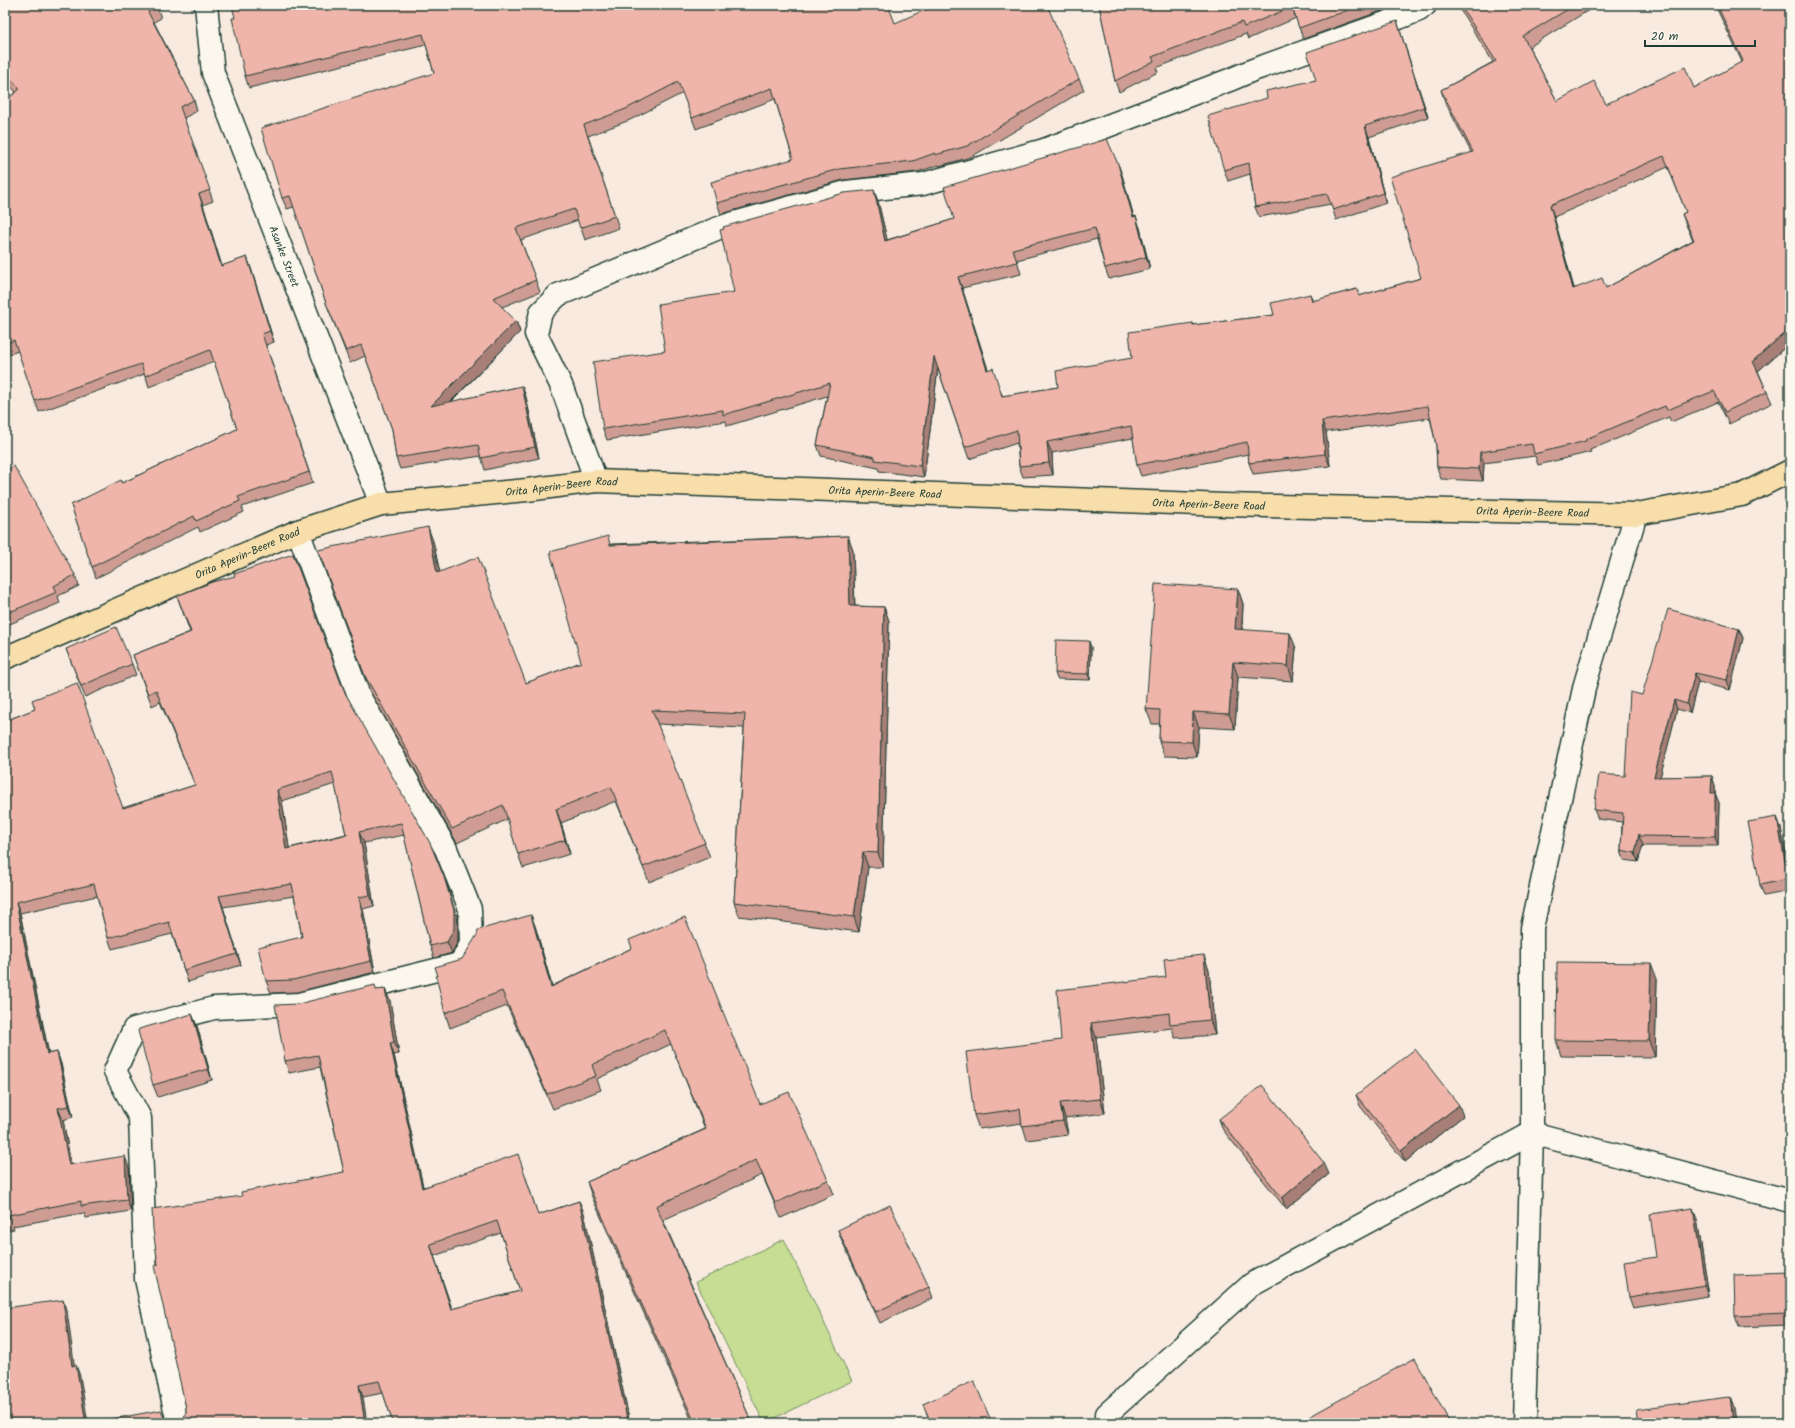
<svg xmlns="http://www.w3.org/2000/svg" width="1795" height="1428" viewBox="0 0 1795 1428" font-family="Kalam,sans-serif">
	<rect width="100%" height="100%" fill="#f9eadf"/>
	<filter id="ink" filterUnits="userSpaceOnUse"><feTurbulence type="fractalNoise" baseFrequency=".025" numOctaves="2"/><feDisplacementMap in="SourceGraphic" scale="8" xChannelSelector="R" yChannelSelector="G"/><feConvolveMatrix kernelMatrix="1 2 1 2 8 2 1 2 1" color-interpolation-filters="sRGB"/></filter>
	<g filter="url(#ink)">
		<path fill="#c6dd93" stroke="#728d64" d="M784 1239 852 1381 764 1423 696 1282Z"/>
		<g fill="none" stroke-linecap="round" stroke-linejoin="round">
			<defs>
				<g id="minor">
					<path id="s1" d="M206 5 213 73 381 504"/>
					<path d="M596 481 561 385 536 334 541 312 558 295 716 229 734 223 846 192 923 184 1044 150 1232 79 1253 70 1399 18 1419 10 1425 5"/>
					<path d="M178 1423 146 1279 140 1118 115 1071 134 1029 214 1008 299 1004 460 964 471 944 470 909 446 849 359 696 298 531"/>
					<path d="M1107 1423V1414L1252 1284 1532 1133 1790 1201"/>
					<path d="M1524 1423 1532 1133V928L1585 684 1636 514"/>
				</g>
				<g id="major">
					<path id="s2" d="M5 658 298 531 381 504 527 490 596 481 1225 505 1636 514 1742 495 1790 471"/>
				</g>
			</defs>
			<use href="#minor" stroke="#1f3d34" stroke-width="25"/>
			<use href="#major" stroke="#1f3d34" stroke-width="25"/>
			<use href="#minor" stroke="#fbf7ec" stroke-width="22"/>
			<use href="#major" stroke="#f8deab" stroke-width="22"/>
		</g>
		<g fill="#ce9c92" stroke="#1f3d34" fill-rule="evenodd">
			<path d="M5 5 157 7 161 18 154 22 194 100 197 111 184 118 213 201 203 205 222 266 247 257 274 342 266 345 313 483 242 507 244 512 200 532 198 527 96 578 71 505 122 483 237 429 214 361 149 387 145 374 39 412 18 351 5 356V101L16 92 5 80Z"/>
			<path d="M1099 5H1398L1303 39 1296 18 1248 39 1246 34 1156 68 1158 72 1119 92 1115 81Z"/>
			<path d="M1457 5H1597L1529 47 1557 101 1606 104 1694 88 1742 62 1715 5H1790V343L1758 371 1767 392 1772 403 1729 424 1718 402 1671 422 1669 417 1590 450 1591 452 1538 465 1535 456 1484 463 1483 481 1441 479 1437 467 1436 445 1430 418 1326 432 1330 466 1253 474 1249 463 1248 454 1141 476 1137 465 1133 438 1052 453 1053 475 1023 477 1019 466 1017 443 969 459 938 369 924 477 879 471 878 468 821 456 817 445 827 396 727 426 726 421 607 440 603 429 665 351 734 292 878 201 887 240 954 219 1118 164 1122 175 1134 217 1140 228 1150 269 1109 279 1105 268 1097 239 1017 260 1021 274 962 288 988 370 1003 396 1058 387 1132 358 1193 323 1194 325 1274 315 1310 294 1313 301 1357 289 1359 296 1421 278 1471 152 1445 102 1441 90 1493 62ZM1668 167 1686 212 1682 214 1686 225 1693 240 1606 288H1574L1554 217Z"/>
			<path d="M235 18 895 23 1079 79 1084 90 971 157 939 166V165L917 172 843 180 721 214 717 203 793 159 775 99 696 129 683 93 630 120 588 136 619 228 585 240 578 220 521 240 540 292 502 307 516 321 520 332 451 402 522 386 526 397 539 458 485 470 481 456 400 469 396 458 392 429 365 356 350 363 326 303 294 207 287 209 282 198 434 73 426 45 249 88 245 76Z"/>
			<path d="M1400 31 1428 117 1369 137 1386 203 1336 220 1331 204 1259 217 1255 207 1250 174 1228 181 1224 170 1267 98 1316 80Z"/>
			<path d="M5 472 75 575 79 586 58 596 60 603 5 626Z"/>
			<path d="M848 536 853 550 855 606 884 607 889 621 883 867H868L859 932 739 916 734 902 744 728 657 724 710 857 649 882 616 801 561 823 570 854 523 868 518 854 508 819 457 843 370 691 318 550 433 541 440 573 526 683 581 662 611 544Z"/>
			<path d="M1238 589 1243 604 1242 630 1296 648 1293 681 1238 677 1235 729 1199 727 1197 757 1164 756 1159 741 1160 724H1152L1146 709Z"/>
			<path d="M177 596 344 691 444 877 448 889 458 921V941L452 953 434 958 430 946 404 835 364 843 374 906 363 909 375 972 297 992 271 993 266 981 302 937 294 896 223 907 241 965 188 982 172 934 112 949 108 938 97 896 20 913 49 1054 57 1052 61 1064 73 1117 63 1120 71 1165 129 1168 131 1211 86 1218 84 1213 13 1226 14 1229 5 1231V721L35 709 123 808 195 785 160 702 152 706 133 655 190 632ZM335 784 346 834 289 848 282 801Z"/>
			<path d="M1739 629 1743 638 1730 690 1698 682 1690 713 1677 709 1660 777 1712 776 1715 786V793L1719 803 1718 846H1643V845L1638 862 1624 860 1621 850 1622 822 1598 819 1594 810 1625 776 1642 695Z"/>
			<path d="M1091 647 1090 680 1057 679 1055 673Z"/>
			<path d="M66 649 132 664 136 675 85 697Z"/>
			<path d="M1777 817 1781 828 1790 878V891L1764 896 1760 885Z"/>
			<path d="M531 915 536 929 552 986 632 948 760 1104 828 1180 834 1194 781 1218 762 1175 663 1220 752 1423H693L592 1197 587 1182 705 1129 671 1044 597 1079 601 1090 553 1109 507 1006 450 1028 445 1013 438 976 462 959Z"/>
			<path d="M1209 970 1215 1035 1175 1038 1172 1028 1096 1037 1105 1113 1065 1118 1068 1135 1027 1140 1022 1123 979 1129 974 1115 1061 1040 1166 977Z"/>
			<path d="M1657 979 1655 1057 1561 1056 1556 1040Z"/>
			<path d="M385 989 390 1001 399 1054 394 1055 423 1187 522 1166 538 1215 579 1201 584 1213 630 1423H393L383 1393 363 1397 182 1420 186 1414V1408L158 1265 242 1196 344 1172 320 1067 289 1073 285 1061 377 990ZM501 1233 520 1291 452 1309 434 1256Z"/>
			<path d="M192 1014 197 1026 212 1080 158 1097 153 1085Z"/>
			<path d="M1356 1095 1463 1116 1405 1162 1360 1106Z"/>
			<path d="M1219 1119 1329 1174 1286 1209 1223 1130Z"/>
			<path d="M1697 1219 1709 1296 1633 1308 1629 1297 1656 1257Z"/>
			<path d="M838 1230 929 1287 933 1298 880 1323 842 1241Z"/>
			<path d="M1790 1273V1325L1739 1327 1735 1316Z"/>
			<path d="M923 1404 992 1423H930Z"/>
		</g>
		<g fill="#a77f77" stroke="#1f3d34">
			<path d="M1397 21 1400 31 1428 117 1424 107Z"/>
			<path d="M1365 126 1369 137 1386 203 1383 193Z"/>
			<path d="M1118 164 1122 175 1137 228 1133 217Z"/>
			<path d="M874 190 878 201 890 252 885 241Z"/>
			<path d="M199 194 203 205 225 277 221 266Z"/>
			<path d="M1550 205 1554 217 1577 300 1573 289Z"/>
			<path d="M1136 216 1140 228 1150 269 1146 257Z"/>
			<path d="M247 257 251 268 274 342 270 331Z"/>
			<path d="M958 277 962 288 992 382 987 370Z"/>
			<path d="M516 321 520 332 435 417 431 406Z"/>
			<path d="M1790 328V343L1757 372 1753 361Z"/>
			<path d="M934 357 938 368 924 477 920 466Z"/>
			<path d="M522 386 526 397 539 458 535 447Z"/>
			<path d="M1322 421 1326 432 1330 466 1325 454Z"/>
			<path d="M1047 442 1052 453 1053 475 1049 463Z"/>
			<path d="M1480 452 1484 463 1483 481 1479 469Z"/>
			<path d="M428 527 433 541 443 588 437 573Z"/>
			<path d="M848 536 853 550 855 621 850 606Z"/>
			<path d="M1238 589 1243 604 1241 644 1235 629Z"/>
			<path d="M884 607 889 621 883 867 878 853Z"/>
			<path d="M1739 629 1743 638 1730 690 1727 680Z"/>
			<path d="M1290 633 1296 648 1293 681 1288 666Z"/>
			<path d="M1089 641 1091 647 1090 680 1088 674Z"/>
			<path d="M1233 662 1238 677 1235 729 1229 714Z"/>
			<path d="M1695 673 1698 682 1690 713 1687 704Z"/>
			<path d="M1674 700 1677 709 1658 786 1654 777Z"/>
			<path d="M1193 712 1199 727 1197 757 1192 742Z"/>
			<path d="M1712 776 1715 786V803L1711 793Z"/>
			<path d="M277 790 282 801 291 860 286 849Z"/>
			<path d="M1715 793 1719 803 1718 846 1715 837Z"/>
			<path d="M556 809 561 823 570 854 565 840Z"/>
			<path d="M1777 817 1781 828 1790 878V884L1788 879Z"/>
			<path d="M359 832 364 843 374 906 370 895Z"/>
			<path d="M1639 834V836L1643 845 1638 862 1635 853Z"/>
			<path d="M863 852 868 867 859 932 854 917Z"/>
			<path d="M444 877 448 889 458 921V941L452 953 447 942Z"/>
			<path d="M219 896 223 907 241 965 237 954Z"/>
			<path d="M359 897 363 909 375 972 371 961Z"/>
			<path d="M16 902 20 913 51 1066 47 1054Z"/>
			<path d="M531 915 536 929 556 1002 551 987Z"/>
			<path d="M1204 955 1209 970 1215 1035 1210 1020Z"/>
			<path d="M1651 963 1657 979 1655 1057 1649 1041Z"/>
			<path d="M385 989 390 1001 399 1054 394 1042Z"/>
			<path d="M192 1014 197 1026 212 1080 208 1069Z"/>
			<path d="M1091 1023 1096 1037 1105 1113 1100 1099Z"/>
			<path d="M390 1043 394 1055 426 1200 422 1188Z"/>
			<path d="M57 1052 61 1064 73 1117 69 1106Z"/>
			<path d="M1060 1103 1065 1118 1068 1135 1063 1121Z"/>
			<path d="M1459 1105 1463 1116 1405 1162 1401 1151Z"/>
			<path d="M58 1108 63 1120 73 1176 69 1165Z"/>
			<path d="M125 1156 129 1168 131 1211 127 1200Z"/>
			<path d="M1324 1163 1329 1174 1286 1209 1282 1198Z"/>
			<path d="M579 1201 584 1213 630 1423H628Z"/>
			<path d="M1693 1208 1697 1219 1709 1296 1705 1285Z"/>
			<path d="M430 1244 434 1256 456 1321 451 1309Z"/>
			<path d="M63 1300 67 1311 76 1377 72 1366Z"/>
			<path d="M76 1365 80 1376 88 1423H86Z"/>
			<path d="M359 1385 363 1397 367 1423H365Z"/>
			<path d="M1729 1397 1733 1408 1735 1423H1732Z"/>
		</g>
		<g fill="#efb5aa" stroke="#1f3d34" fill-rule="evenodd">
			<path d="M5 5H156L157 7 148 12 194 100 180 107 210 190 199 194 221 266 247 257 270 331 262 334 309 472 238 497 240 501 196 521 194 516 92 567 71 505 121 480 122 483 237 429 210 350 145 376 141 364 35 401 14 340 5 344V101L20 89 5 73Z"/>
			<path d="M232 5H888L895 23 936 5H1047L1079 79 967 146 935 155V153L913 161 839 169 717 203 711 182 793 159 772 88 692 118 678 82 626 109 584 125 615 216 580 228 574 209 516 228 536 280 493 298 516 321 431 406 522 386 535 447 481 458 478 445 396 458 392 429 361 345 346 351 326 303 290 196 282 198 261 128 434 73 423 34 245 76 232 18H235Z"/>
			<path d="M1099 5H1362L1299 28 1292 7 1244 27 1242 22 1152 57 1154 61 1115 81Z"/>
			<path d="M1460 5H1575L1523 36 1557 101 1594 81 1606 104 1685 67 1694 88 1743 61 1717 5H1790V328L1753 361 1767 392 1725 412 1714 391 1667 410 1665 406 1586 439V441L1534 454 1532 444 1480 452 1479 469 1437 467 1436 445 1428 406 1322 421 1325 454 1249 463 1247 442 1137 465 1131 426 1047 442 1049 463 1019 466 1017 430 965 447 934 357 920 466 875 460V457L817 445 830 383 723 415V410L603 429 593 362 665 351 658 304 734 292 720 230 724 229 723 227 844 193 874 190 885 241 954 219 944 187 1107 139 1118 164 1133 217 1136 216 1146 257 1105 268 1095 228 1013 249 1017 262 958 277 987 370 993 368 1002 396 1058 387 1056 371 1132 358 1129 332 1193 323V325L1274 315 1271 303 1310 294 1312 301 1357 289 1359 296 1421 278 1390 177 1473 152 1441 90 1496 61ZM1664 156 1686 212 1682 214 1694 240 1606 288 1602 278 1573 289 1550 205Z"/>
			<path d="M1397 21 1424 107 1365 126 1383 193 1333 210 1327 194 1255 207 1249 163 1224 170 1208 116 1267 98 1266 91 1316 80 1307 52Z"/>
			<path d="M14 466 75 575 54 586 57 592 5 614V472Z"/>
			<path d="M428 527 437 573 478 557 526 683 581 662 550 552 608 536 610 545 848 536 850 606 884 607 878 853 863 852 854 917 734 902 745 714 652 710 705 843 643 867 611 787 556 809 565 840 518 854 503 805 452 829 365 676 318 550Z"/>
			<path d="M293 554 344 691 430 843 444 877 454 910V929L447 942 430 946 401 823 359 832 370 895 359 897 371 961 293 980 266 981 258 947 302 937 292 884 219 896 237 954 184 970 169 922 108 938 94 884 16 902 47 1054 57 1052 69 1106 58 1108 69 1165 125 1156 127 1200 81 1206V1201L9 1215 10 1218 5 1219V721L35 709 32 700 77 683 123 808 195 785 156 690 148 694 133 655 191 632 177 596 212 582 235 576 234 574ZM332 772 346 834H348L286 849 277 790Z"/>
			<path d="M1155 584 1238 589 1235 629 1290 633 1288 666 1233 662 1229 714 1193 712 1192 742 1159 741 1160 710 1146 709Z"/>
			<path d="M1668 609 1739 629 1727 680 1695 673 1687 704 1674 700 1654 777 1712 776 1711 793H1715V837L1639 836V834L1635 853 1621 850 1623 813 1594 810 1599 774 1625 776 1630 692 1642 695Z"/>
			<path d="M116 627 132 664 81 686 66 649Z"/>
			<path d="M1056 640 1089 641 1088 674 1055 673Z"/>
			<path d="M1777 817 1788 879 1760 885 1748 822Z"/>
			<path d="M531 915 551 987 632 948 629 940 685 917 760 1104 789 1092 828 1180 775 1203 756 1160 656 1206 752 1423H695L587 1182 706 1129 665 1030 592 1065 596 1076 547 1094 502 991 445 1013 436 976H438L435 967 462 959 477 935 478 930Z"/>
			<path d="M1204 955 1210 1020 1170 1024 1169 1013 1091 1023 1100 1099 1060 1103 1063 1121 1022 1126 1020 1109 974 1115 966 1052 1061 1040 1057 990 1166 977 1164 959Z"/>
			<path d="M1557 962 1651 963 1649 1041 1556 1040Z"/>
			<path d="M375 985 376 990 385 989 394 1042 390 1043 422 1188 518 1154 538 1215 579 1201 628 1423H393L379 1381 359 1385 365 1423H176L182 1420 186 1414V1408L154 1266 158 1265 153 1229 152 1209 242 1196 241 1192 344 1172 318 1055 285 1061 275 1005 298 1004ZM497 1221 520 1291 451 1309 430 1244Z"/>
			<path d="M192 1014 208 1069 153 1085 138 1031 139 1029Z"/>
			<path d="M1415 1049 1459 1105 1401 1151 1356 1095Z"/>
			<path d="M1262 1085 1324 1163 1282 1198 1219 1119Z"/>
			<path d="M890 1205 929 1287 876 1312 838 1230Z"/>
			<path d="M1693 1208 1705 1285 1629 1297 1624 1262 1656 1257 1650 1214Z"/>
			<path d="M1790 1273V1314L1735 1316 1734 1275Z"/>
			<path d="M63 1300 72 1366 76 1365 86 1423H9L5 1401V1308Z"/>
			<path d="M1415 1358 1450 1423H1298Z"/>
			<path d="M974 1381 992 1423H931L923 1404Z"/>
			<path d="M1729 1397 1732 1423H1639L1637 1409Z"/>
			<path d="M161 1410 165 1420 170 1423H172H96V1422Z"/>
			<path d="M1227 1418 1229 1423H1217Z"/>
		</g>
	</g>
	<g text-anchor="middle" stroke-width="3" stroke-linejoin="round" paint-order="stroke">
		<g font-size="11" fill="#1f3d34" stroke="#fbf7ec">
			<text dy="4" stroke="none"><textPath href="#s1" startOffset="265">Asanke Street</textPath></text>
			<text dy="4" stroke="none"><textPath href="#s2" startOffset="588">Orita Aperin-Beere Road</textPath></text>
			<text dy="4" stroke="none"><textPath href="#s2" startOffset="912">Orita Aperin-Beere Road</textPath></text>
			<text dy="4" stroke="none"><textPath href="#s2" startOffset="1236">Orita Aperin-Beere Road</textPath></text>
			<text dy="4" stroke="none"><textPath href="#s2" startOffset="1560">Orita Aperin-Beere Road</textPath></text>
			<text dy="4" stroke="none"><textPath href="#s2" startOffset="264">Orita Aperin-Beere Road</textPath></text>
		</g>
	</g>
	<rect width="1795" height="1428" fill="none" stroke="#fbf7ec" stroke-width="20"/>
	<rect x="10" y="10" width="1775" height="1408" fill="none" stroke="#1f3d34" stroke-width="1.5" filter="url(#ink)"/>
	<path d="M1645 40v6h110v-6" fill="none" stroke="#1f3d34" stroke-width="2"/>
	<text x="1651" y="40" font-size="12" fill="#1f3d34" stroke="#fbf7ec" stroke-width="3" paint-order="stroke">20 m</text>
</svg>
